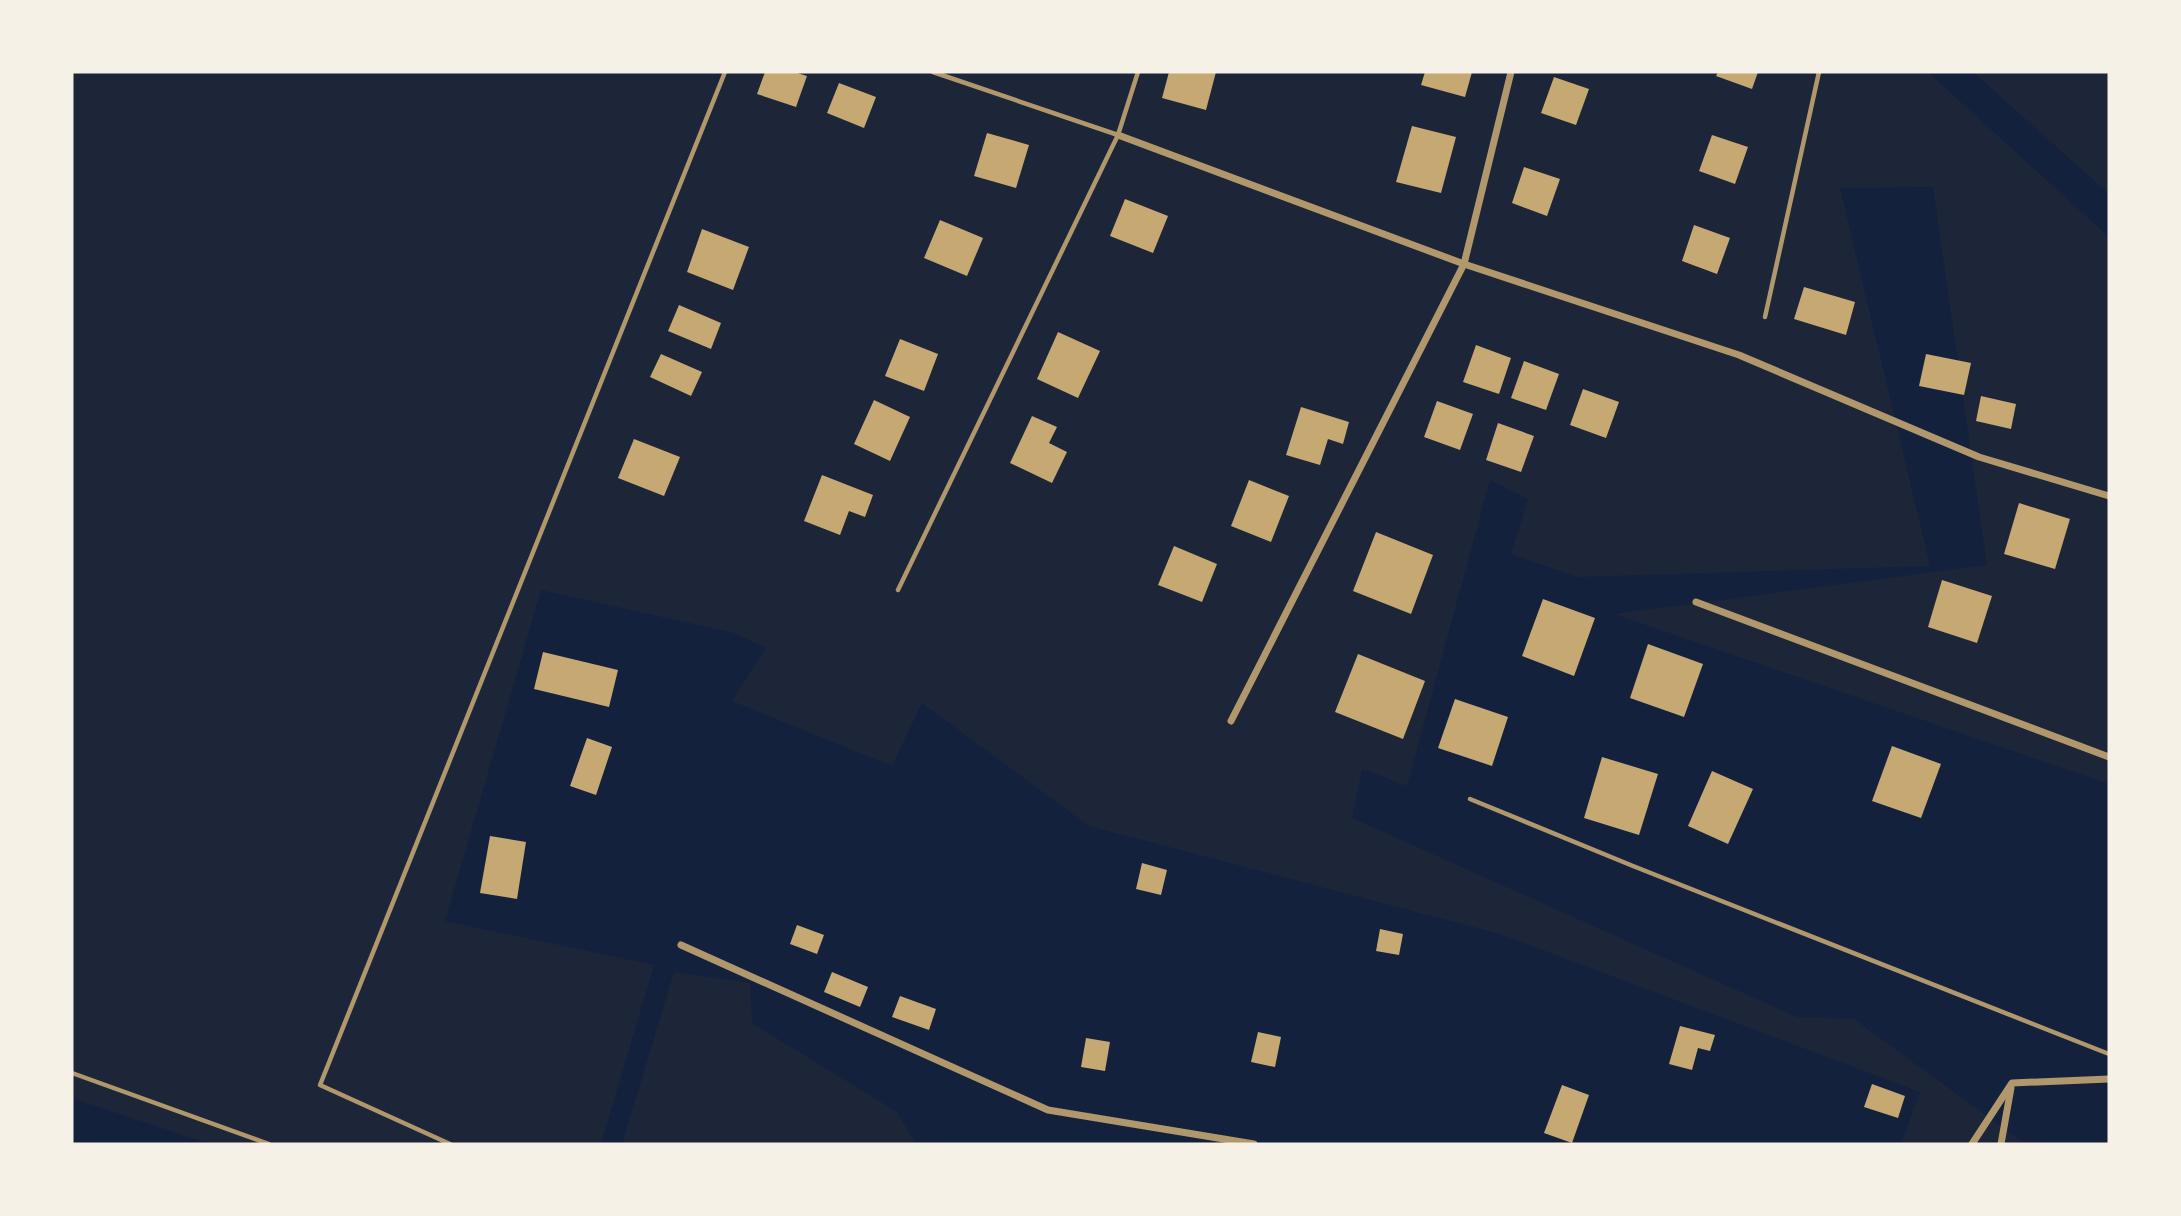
<svg xmlns="http://www.w3.org/2000/svg" width="2181" height="1216" viewBox="0 0 2181 1216" font-family="Georgia,serif">
	<rect width="100%" height="100%" fill="#14213d"/>
	<g fill="#1d2539">
		<path d="M72 72H1928L2109 237V784L1614 614 1987 565 1933 187 1840 188 1930 566 1577 577 1511 554 1528 499 1490 480 1407 786 1362 769 1352 818 1797 1017 1854 1019 2025 1144H1901L1920 1092 1500 934 1089 826 922 703 892 766 732 701 766 648 734 633 541 590 445 921 654 965 601 1144H210L72 1098Z"/>
		<path d="M1973 72H2109V194Z"/>
		<path d="M674 972 750 983 752 1023 897 1112 916 1144H622Z"/>
	</g>
	<g fill="#c6a872">
		<path d="M765 72H794L807 76 796 107 757 94Z"/>
		<path d="M1169 72H1216L1206 110 1162 98Z"/>
		<path d="M1425 72H1472L1465 97 1421 85Z"/>
		<path d="M1718 72H1758L1752 89 1716 76Z"/>
		<path d="M1554 77 1589 89 1576 125 1541 113Z"/>
		<path d="M839 83 876 97 864 128 827 113Z"/>
		<path d="M1412 126 1456 137 1441 193 1396 182Z"/>
		<path d="M987 133 1029 145 1016 188 974 176Z"/>
		<path d="M1712 135 1748 147 1735 184 1699 171Z"/>
		<path d="M1524 167 1560 179 1547 216 1512 203Z"/>
		<path d="M1125 199 1168 216 1153 253 1110 236Z"/>
		<path d="M940 220 983 238 967 276 924 258Z"/>
		<path d="M1694 225 1730 238 1717 274 1682 261Z"/>
		<path d="M702 229 749 247 733 290 687 272Z"/>
		<path d="M1804 287 1855 302 1846 335 1794 319Z"/>
		<path d="M679 305 721 323 711 349 668 331Z"/>
		<path d="M1058 332 1100 351 1078 398 1037 379Z"/>
		<path d="M900 339 938 354 924 391 885 376Z"/>
		<path d="M1476 345 1511 358 1499 394 1463 382Z"/>
		<path d="M661 354 702 372 691 396 650 377Z"/>
		<path d="M1926 354 1971 363 1964 395 1919 386Z"/>
		<path d="M1524 361 1559 374 1546 410 1511 398Z"/>
		<path d="M1583 389 1619 402 1606 438 1570 425Z"/>
		<path d="M1981 396 2016 404 2011 429 1976 421Z"/>
		<path d="M874 400 910 417 890 461 854 444Z"/>
		<path d="M1437 401 1473 414 1460 450 1424 437Z"/>
		<path d="M1301 407 1349 422 1343 444 1328 439 1320 465 1286 455Z"/>
		<path d="M1032 416 1057 427 1049 443 1067 452 1052 483 1010 463Z"/>
		<path d="M1498 423 1534 436 1521 472 1486 460Z"/>
		<path d="M634 439 680 457 664 496 618 478Z"/>
		<path d="M822 475 873 495 865 517 849 511 840 535 804 521Z"/>
		<path d="M1249 480 1289 496 1271 542 1231 526Z"/>
		<path d="M2019 503 2070 519 2055 569 2004 554Z"/>
		<path d="M1376 532 1433 555 1411 614 1353 591Z"/>
		<path d="M1174 546 1217 564 1202 602 1158 585Z"/>
		<path d="M1942 580 1992 596 1977 643 1928 627Z"/>
		<path d="M1543 599 1595 618 1574 676 1522 656Z"/>
		<path d="M1648 644 1703 664 1684 717 1630 698Z"/>
		<path d="M543 652 618 670 609 707 534 689Z"/>
		<path d="M1358 654 1425 681 1403 739 1335 712Z"/>
		<path d="M1455 699 1508 717 1492 766 1438 748Z"/>
		<path d="M587 738 612 747 596 795 570 786Z"/>
		<path d="M1892 746 1941 764 1921 818 1872 801Z"/>
		<path d="M1602 757 1658 774 1639 835 1584 818Z"/>
		<path d="M1712 771 1753 789 1728 844 1688 826Z"/>
		<path d="M490 836 526 842 517 899 480 893Z"/>
		<path d="M1142 863 1167 870 1161 895 1136 889Z"/>
		<path d="M797 925 824 935 817 954 790 944Z"/>
		<path d="M1380 929 1403 934 1399 955 1376 951Z"/>
		<path d="M832 972 868 987 860 1007 824 992Z"/>
		<path d="M900 996 936 1009 929 1030 892 1017Z"/>
		<path d="M1680 1026 1715 1035 1710 1051 1698 1048 1692 1070 1669 1064Z"/>
		<path d="M1258 1032 1281 1037 1275 1067 1251 1062Z"/>
		<path d="M1086 1038 1110 1042 1105 1071 1081 1067Z"/>
		<path d="M1872 1084 1905 1096 1898 1118 1864 1107Z"/>
		<path d="M1562 1085 1589 1095 1572 1143 1544 1133Z"/>
	</g>
	<g fill="none" stroke-linecap="round" stroke-linejoin="round">
		<g stroke="#b1986c" stroke-width="4.5">
			<path d="M933 72 1118 135"/>
			<path d="M1765 317 1819 72"/>
			<path d="M898 590 1118 135 1138 72"/>
			<path d="M1470 799 1633 866 2109 1054"/>
			<path d="M72 1073 269 1144"/>
			<path d="M450 1144 320 1085 725 72"/>
		</g>
		<g stroke="#b1986c" stroke-width="7">
			<path d="M1118 135 1464 264 1739 355 1979 457 2109 496"/>
			<path d="M1696 602 2109 757"/>
			<path d="M1231 721 1464 264 1511 72"/>
			<path d="M681 945 1048 1110 1254 1144"/>
			<path d="M1972 1144 2012 1083 2109 1079"/>
			<path d="M2001 1144 2011 1088"/>
		</g>
	</g>
	<rect width="2181" height="1216" fill="none" stroke="#f6f1e7" stroke-width="147"/>
</svg>
